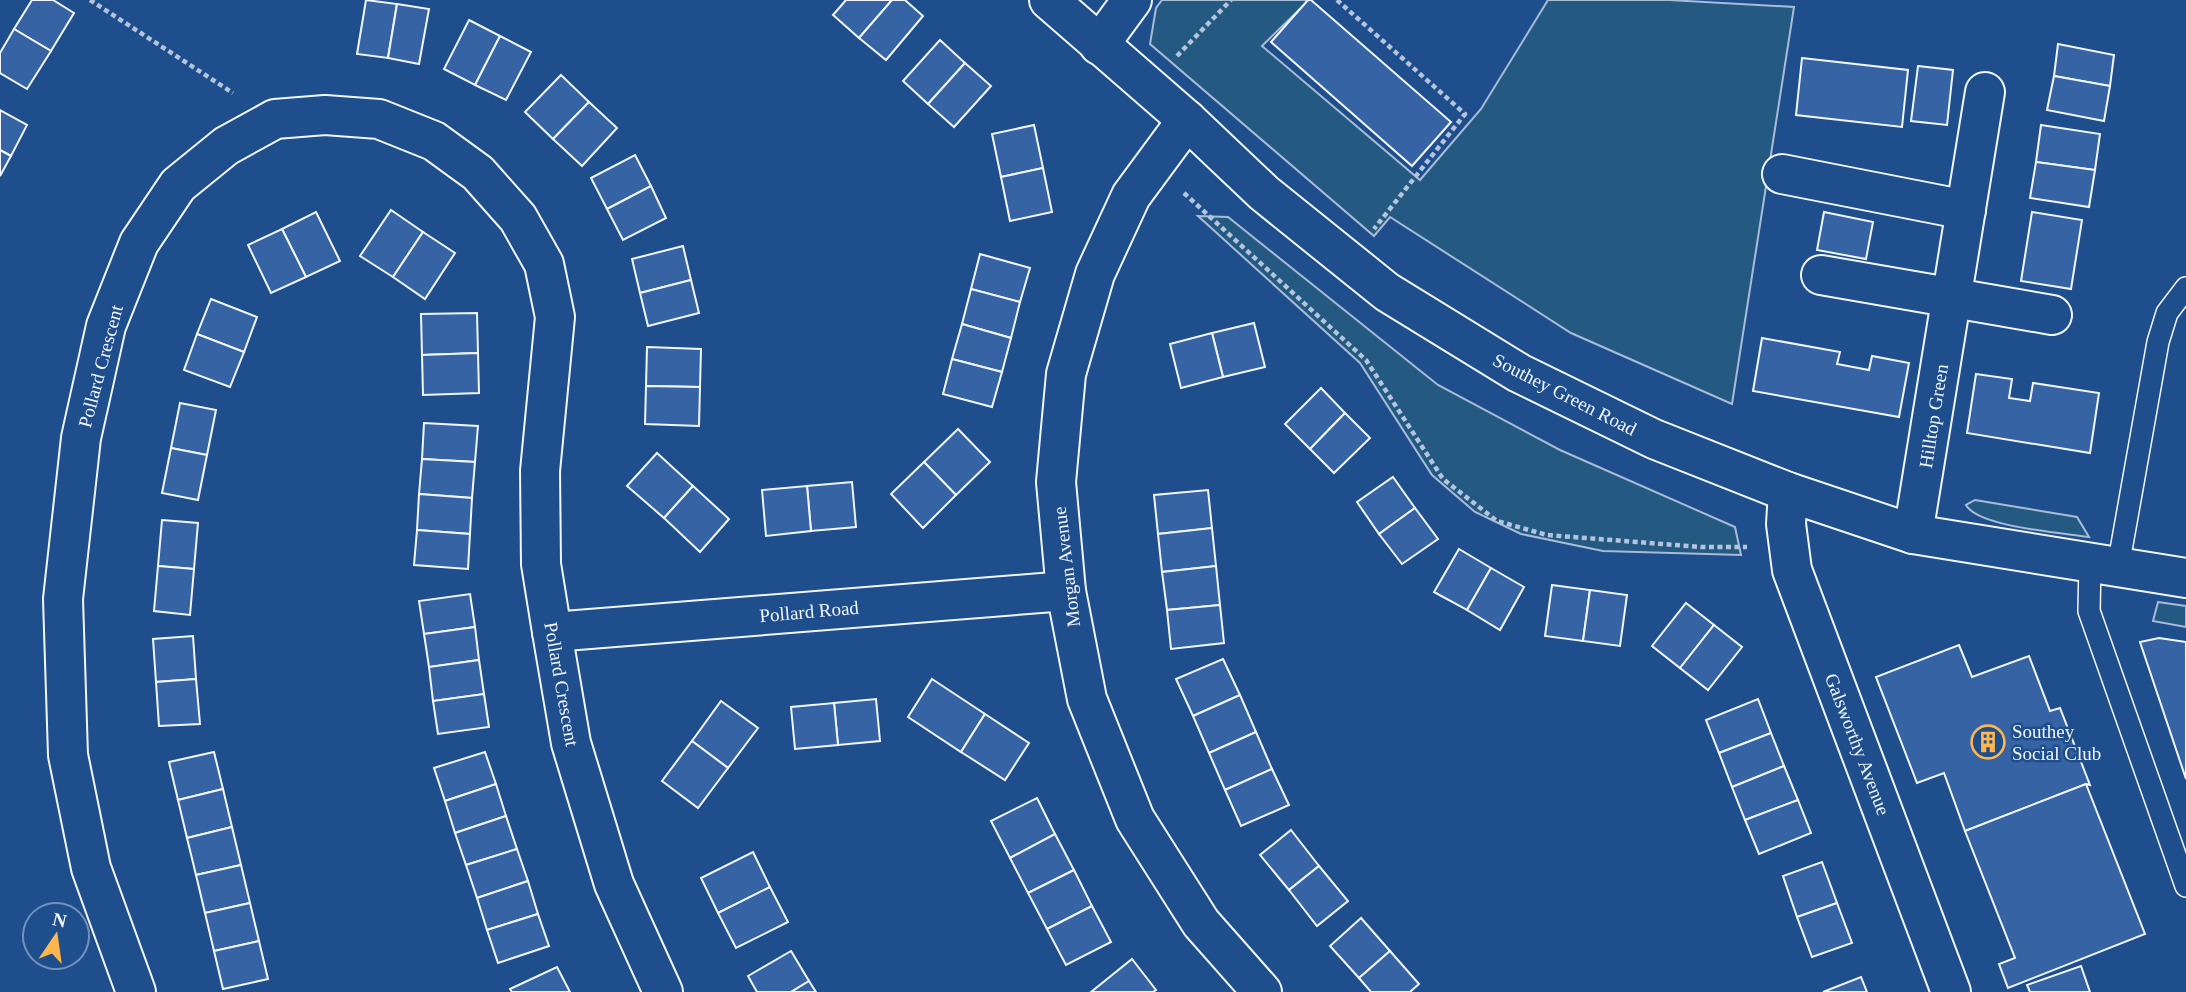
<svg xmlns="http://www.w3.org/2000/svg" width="2186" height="992" viewBox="0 0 2186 992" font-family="'Times New Roman',serif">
	<rect width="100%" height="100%" fill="#1f4e8c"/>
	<g fill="#245a82" stroke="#a8bbd7" stroke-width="2">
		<path d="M1162 0H1309L1262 46 1420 180 1481 109 1548 0H1669L1794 7 1732 404 1571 333 1390 217 1374 236 1150 44 1156 8Z"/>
		<path d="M1198 216 1228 217 1438 385 1560 450 1735 527 1741 555 1603 551 1521 534 1475 512 1432 475 1360 363Z"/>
		<path d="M1975 500 2077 517 2089 537C2063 533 1978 527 1966 505Z"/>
		<path d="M2158 602 2186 606V627L2153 621Z"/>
	</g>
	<g fill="#3563a3" stroke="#f2f6ff" stroke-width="2">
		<path d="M32 0H53L74 13 51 51 14 29Z"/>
		<path d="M366 0 397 4 388 58 357 54Z"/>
		<path d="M846 0H892L859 38 833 15Z"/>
		<path d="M892 0H905L923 16 886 60 859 38Z"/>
		<path d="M1308 0H1311L1451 122 1412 166 1271 42Z"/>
		<path d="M397 4 429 9 419 64 388 58Z"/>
		<path d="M469 20 500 36 475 85 444 69Z"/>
		<path d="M14 29 51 51 27 89 0 73V53Z"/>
		<path d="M500 36 531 52 506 100 475 85Z"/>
		<path d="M940 40 965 63 928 104 903 81Z"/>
		<path d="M2058 44 2114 55 2110 86 2054 76Z"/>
		<path d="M1802 58 1908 70 1902 127 1796 115Z"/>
		<path d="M965 63 991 86 954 127 928 104Z"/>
		<path d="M1918 66 1953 70 1947 125 1911 121Z"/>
		<path d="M561 75 589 102 553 139 525 112Z"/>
		<path d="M2054 76 2110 86 2104 121 2047 110Z"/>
		<path d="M589 102 617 128 582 166 553 139Z"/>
		<path d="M0 110 27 125 11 156 0 150Z"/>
		<path d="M1034 125 1043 168 1001 177 992 134Z"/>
		<path d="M2041 125 2100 134 2095 170 2036 162Z"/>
		<path d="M0 150 11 156 0 176Z"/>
		<path d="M635 155 651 186 607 209 591 178Z"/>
		<path d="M2036 162 2095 170 2089 207 2030 198Z"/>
		<path d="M1043 168 1052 212 1010 221 1001 177Z"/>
		<path d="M651 186 666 218 623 240 607 209Z"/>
		<path d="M391 210 423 232 393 277 360 256Z"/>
		<path d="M316 212 340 261 306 277 282 229Z"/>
		<path d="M1824 212 1873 222 1866 259 1817 250Z"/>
		<path d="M2032 212 2082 220 2071 289 2021 281Z"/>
		<path d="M282 229 306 277 271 293 248 245Z"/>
		<path d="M423 232 455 253 425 299 393 277Z"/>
		<path d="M683 246 691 280 640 293 632 259Z"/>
		<path d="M980 254 1030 268 1020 302 971 289Z"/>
		<path d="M691 280 699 313 648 326 640 293Z"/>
		<path d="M971 289 1020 302 1011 338 962 324Z"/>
		<path d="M211 299 257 317 244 352 197 334Z"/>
		<path d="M477 313 478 353 422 355 421 314Z"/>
		<path d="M1254 323 1265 367 1223 377 1212 333Z"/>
		<path d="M962 324 1011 338 1002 372 952 359Z"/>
		<path d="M1212 333 1223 377 1181 388 1170 344Z"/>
		<path d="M197 334 244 352 230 387 184 370Z"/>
		<path d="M1762 338 1840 352 1837 364 1869 370 1872 356 1909 363 1899 417 1753 391Z"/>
		<path d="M647 347 701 349 700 387 646 386Z"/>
		<path d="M478 353 479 393 423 395 422 355Z"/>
		<path d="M952 359 1002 372 992 407 943 394Z"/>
		<path d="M1976 374 2012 379 2009 398 2030 401 2033 383 2099 393 2090 453 1967 433Z"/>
		<path d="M646 386 700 387 699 426 645 424Z"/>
		<path d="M1321 388 1345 413 1310 449 1285 424Z"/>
		<path d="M180 403 216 410 207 455 171 448Z"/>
		<path d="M1345 413 1370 438 1334 473 1310 449Z"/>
		<path d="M424 423 478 426 475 462 422 459Z"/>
		<path d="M958 429 990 462 956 495 924 462Z"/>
		<path d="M171 448 207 455 198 500 162 493Z"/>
		<path d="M657 453 693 486 664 518 627 486Z"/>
		<path d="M422 459 475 462 472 498 419 494Z"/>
		<path d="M924 462 956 495 923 528 891 494Z"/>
		<path d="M1393 477 1415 508 1379 534 1357 502Z"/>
		<path d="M852 482 856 527 811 531 807 486Z"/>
		<path d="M693 486 729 519 700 552 664 518Z"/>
		<path d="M807 486 811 531 766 536 762 490Z"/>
		<path d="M1208 490 1212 528 1158 534 1154 495Z"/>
		<path d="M419 494 472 498 470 534 417 530Z"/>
		<path d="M1415 508 1438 539 1402 564 1379 534Z"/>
		<path d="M162 520 198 523 194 569 158 566Z"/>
		<path d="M1212 528 1216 566 1162 572 1158 534Z"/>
		<path d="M417 530 470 534 468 569 414 565Z"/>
		<path d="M1459 549 1491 568 1467 610 1434 592Z"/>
		<path d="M158 566 194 569 190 615 154 611Z"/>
		<path d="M1216 566 1220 605 1167 610 1162 572Z"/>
		<path d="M1491 568 1524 587 1500 630 1467 610Z"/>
		<path d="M1552 585 1590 590 1583 641 1545 636Z"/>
		<path d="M1590 590 1627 595 1620 646 1583 641Z"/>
		<path d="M470 594 475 627 424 634 419 601Z"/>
		<path d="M1686 603 1714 625 1680 668 1652 646Z"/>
		<path d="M1220 605 1224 643 1171 649 1167 610Z"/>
		<path d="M1714 625 1742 647 1708 690 1680 668Z"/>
		<path d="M475 627 479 660 429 667 424 634Z"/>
		<path d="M193 636 196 679 156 682 153 639Z"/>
		<path d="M2159 638 2186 642V779L2140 642Z"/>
		<path d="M1959 645 1972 677 2029 656 2050 711 2060 708 2090 785 2086 784 1965 831 1944 773 1917 783 1876 677Z"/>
		<path d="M1223 659 1240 695 1193 716 1176 679Z"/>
		<path d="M479 660 484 694 433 701 429 667Z"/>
		<path d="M196 679 200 724 159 726 156 682Z"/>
		<path d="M932 679 985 714 961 752 908 717Z"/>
		<path d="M484 694 489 727 438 734 433 701Z"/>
		<path d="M1240 695 1256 732 1209 753 1193 716Z"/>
		<path d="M876 699 880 741 838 745 834 703Z"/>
		<path d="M1758 699 1771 733 1719 753 1706 720Z"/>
		<path d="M721 701 758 728 728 768 692 741Z"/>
		<path d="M834 703 838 745 795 749 791 707Z"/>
		<path d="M985 714 1029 743 1005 780 961 752Z"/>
		<path d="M1256 732 1272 769 1225 790 1209 753Z"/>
		<path d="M1771 733 1784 766 1732 787 1719 753Z"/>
		<path d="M692 741 728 768 698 808 662 781Z"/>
		<path d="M214 752 223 789 178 800 169 762Z"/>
		<path d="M485 752 496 784 445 801 434 768Z"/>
		<path d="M1784 766 1798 800 1745 820 1732 787Z"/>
		<path d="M1272 769 1289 805 1241 826 1225 790Z"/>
		<path d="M496 784 506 816 455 833 445 801Z"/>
		<path d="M2086 784 2145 934 2008 988 1999 964 2015 958 1965 831Z"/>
		<path d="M223 789 232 827 187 838 178 800Z"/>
		<path d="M1037 798 1055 834 1010 858 991 821Z"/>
		<path d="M1798 800 1811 833 1759 854 1745 820Z"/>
		<path d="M506 816 517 849 466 865 455 833Z"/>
		<path d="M232 827 241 865 196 875 187 838Z"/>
		<path d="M1291 830 1319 866 1289 890 1260 855Z"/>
		<path d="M1055 834 1074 870 1028 893 1010 858Z"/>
		<path d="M517 849 528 881 477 898 466 865Z"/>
		<path d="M753 852 770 887 718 913 701 878Z"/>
		<path d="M1822 862 1837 903 1797 917 1783 876Z"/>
		<path d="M241 865 250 903 205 913 196 875Z"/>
		<path d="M1319 866 1348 901 1317 926 1289 890Z"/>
		<path d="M1074 870 1092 906 1047 929 1028 893Z"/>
		<path d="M528 881 538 914 487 930 477 898Z"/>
		<path d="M770 887 788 922 736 948 718 913Z"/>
		<path d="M250 903 259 941 214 951 205 913Z"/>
		<path d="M1837 903 1852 943 1812 957 1797 917Z"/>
		<path d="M1092 906 1111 942 1066 965 1047 929Z"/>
		<path d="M538 914 549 946 498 963 487 930Z"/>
		<path d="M1361 918 1390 951 1359 978 1330 946Z"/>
		<path d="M259 941 268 979 223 989 214 951Z"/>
		<path d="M791 951 809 981 791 992H757L748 976Z"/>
		<path d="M1390 951 1419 984 1410 992H1371L1359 978Z"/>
		<path d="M1132 959 1156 990 1153 992H1091Z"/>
		<path d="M2081 966 2090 992H2030L2027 985Z"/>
		<path d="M557 967 570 992H512L510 989Z"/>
		<path d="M1861 977 1867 992H1823Z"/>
		<path d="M809 981 816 992H791Z"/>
	</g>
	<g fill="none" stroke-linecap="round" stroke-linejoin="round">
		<defs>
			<g id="service">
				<path d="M2090 563 2089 611 2186 886"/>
				<path d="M2118 567 2158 342 2167 313 2186 288"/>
			</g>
			<g id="minor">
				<path d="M1099 45 1132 0"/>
				<path d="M1187 120 1131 196 1095 274 1066 374 1056 482 1066 591 1087 699 1135 819 1201 923 1262 992"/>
				<path d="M1782 174 1966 210"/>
				<path d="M1821 275 2052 315"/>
				<path d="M1788 492 1786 524 1792 570 1951 992"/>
				<path d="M1913 534 1985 92"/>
				<path d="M552 632 1066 591"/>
				<path d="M136 992 91 868 68 755 63 599 81 438 106 326 139 243 178 185 226 146 275 119 325 115 379 119 434 141 478 173 518 218 544 264 555 317 540 471 541 564 552 632 571 743 614 884 663 992"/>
			</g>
			<path id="tertiary" d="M1049 0 1187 120 1264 193 1387 292 1519 373 1654 439 1788 492 1913 534 2186 578"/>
		</defs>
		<use href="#service" stroke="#f2f6ff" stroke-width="24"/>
		<use href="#minor" stroke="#f2f6ff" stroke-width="42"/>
		<use href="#tertiary" stroke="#f2f6ff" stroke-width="42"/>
		<g stroke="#b3c4dc" stroke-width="4.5" stroke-dasharray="5 3.5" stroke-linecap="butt">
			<path d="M90 0 233 93"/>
			<path d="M1337 0 1465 114 1374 229"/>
			<path d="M1177 56 1231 0"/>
			<path d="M1184 193 1366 360 1443 479 1497 521 1547 535 1701 547H1747"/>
		</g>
		<use href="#service" stroke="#1f4e8c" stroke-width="21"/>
		<use href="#minor" stroke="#1f4e8c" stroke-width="38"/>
		<use href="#tertiary" stroke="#1f4e8c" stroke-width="38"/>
	</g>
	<defs>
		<symbol id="building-ring" viewBox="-11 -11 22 22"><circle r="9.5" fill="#1f4e8c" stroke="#ffb74d" stroke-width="1.5"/><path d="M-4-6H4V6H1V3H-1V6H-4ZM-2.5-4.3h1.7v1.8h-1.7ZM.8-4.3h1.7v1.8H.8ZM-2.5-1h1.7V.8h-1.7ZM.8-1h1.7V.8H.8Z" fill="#ffb74d"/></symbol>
	</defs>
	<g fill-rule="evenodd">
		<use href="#building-ring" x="1969" y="723" width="38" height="38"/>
	</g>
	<g text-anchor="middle" stroke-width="5" stroke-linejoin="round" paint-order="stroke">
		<g font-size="19" fill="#f2f6ff" stroke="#1f4e8c">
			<text transform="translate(100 366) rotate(-75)" y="7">Pollard Crescent</text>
			<text transform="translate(1565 394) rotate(27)" y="7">Southey Green Road</text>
			<text transform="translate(1933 416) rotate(-81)" y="7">Hilltop Green</text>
			<text transform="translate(1066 567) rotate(-97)" y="7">Morgan Avenue</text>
			<text transform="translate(809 611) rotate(-5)" y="7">Pollard Road</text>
			<text transform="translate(562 684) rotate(80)" y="7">Pollard Crescent</text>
			<text transform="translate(1858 744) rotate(69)" y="7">Galsworthy Avenue</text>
		</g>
		<g font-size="19" fill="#f2f6ff" stroke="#1f4e8c" text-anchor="start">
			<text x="2012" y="738">Southey<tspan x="2012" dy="22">Social Club</tspan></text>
		</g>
	</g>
	<g transform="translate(56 936) rotate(13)"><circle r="33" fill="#1f4e8c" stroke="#7391ba" stroke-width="2"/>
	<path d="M0-5L12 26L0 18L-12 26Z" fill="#ffb74d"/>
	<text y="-10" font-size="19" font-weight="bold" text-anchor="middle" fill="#f2f6ff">N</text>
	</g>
</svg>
